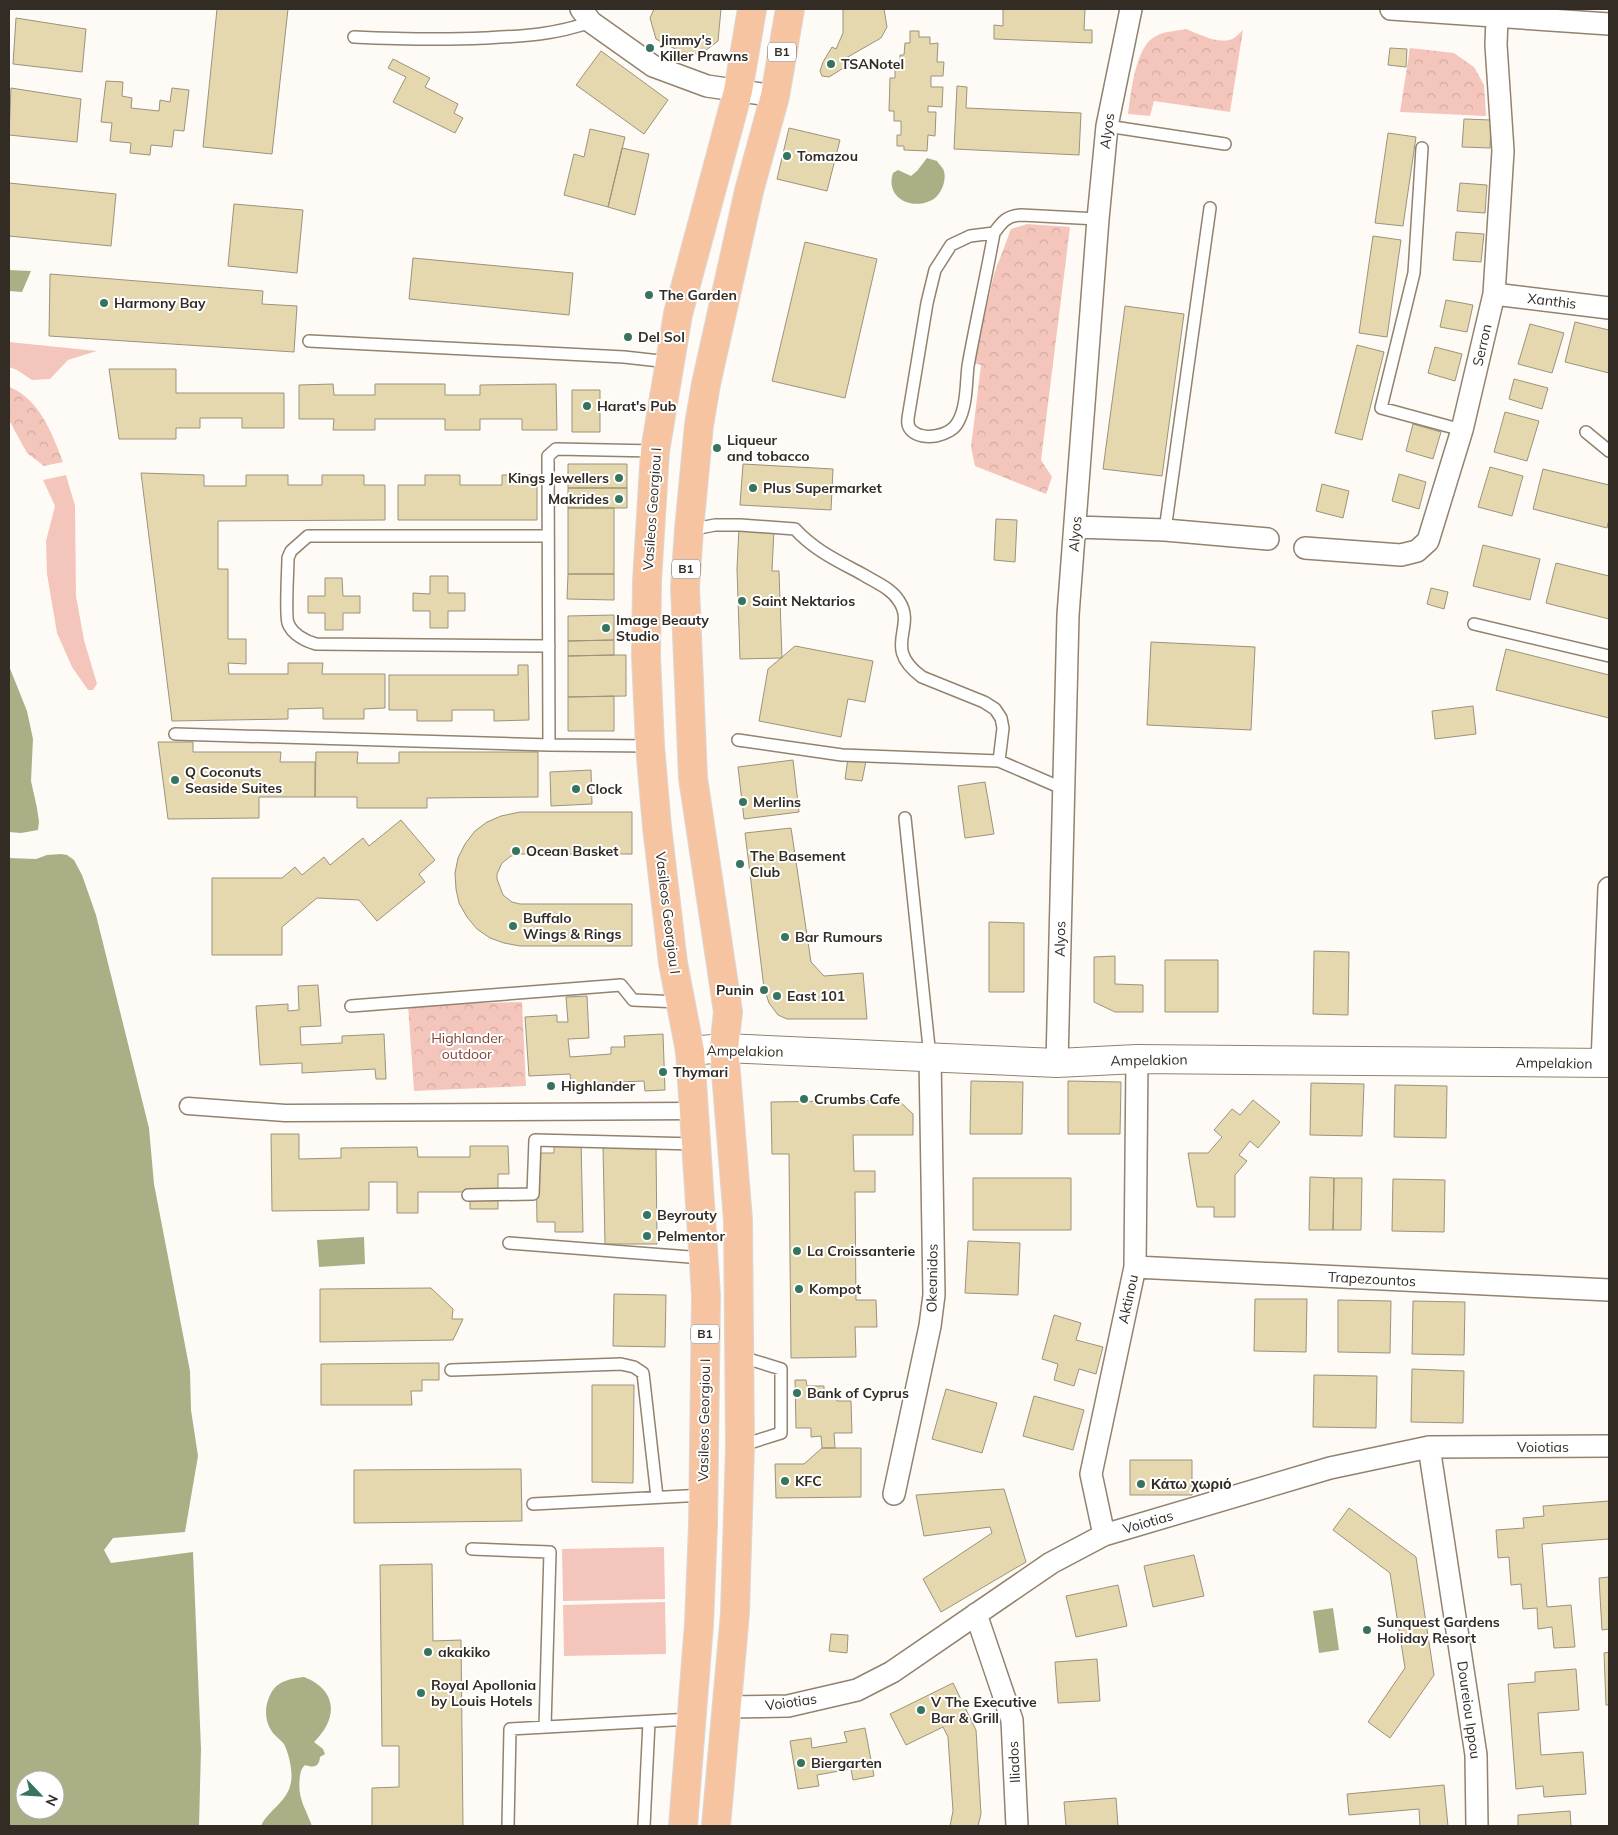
<svg xmlns="http://www.w3.org/2000/svg" width="1618" height="1835" viewBox="0 0 1618 1835" font-family="Mulish,sans-serif">
	<style>
		.grass { fill: #f4c6bb }
		.forest { fill: url(#forest-crowns) }
		.water { fill: #abaf86; fill-rule: evenodd }
		.building { fill: #e5d8af; stroke: #9b937b }
		.lines { fill: none; stroke-linecap: round; stroke-linejoin: round }
		.service-casing { stroke: #92826e; stroke-width: 14 }
		.pedestrian-casing { stroke: #92826e; stroke-width: 19 }
		.minor-casing { stroke: #92826e; stroke-width: 24 }
		.tertiary-casing { stroke: #92826e; stroke-width: 30 }
		.primary-casing { stroke: #dad9d8; stroke-width: 30 }
		.service { stroke: #fff; stroke-width: 11 }
		.pedestrian { stroke: #fff; stroke-width: 16 }
		.minor { stroke: #fff; stroke-width: 21 }
		.tertiary { stroke: #fff; stroke-width: 28 }
		.primary { stroke: #f7c4a2; stroke-width: 28 }
		.poi-dot { fill: #377460; stroke: #fff; stroke-width: 2 }
		.labels { text-anchor: middle; stroke-width: 4; stroke-linejoin: round; paint-order: stroke }
		.shield { fill: #fff; stroke: #706b66; stroke-width: 1 }
		.shield-label { font-size: 12px; font-weight: bold; fill: #332c24 }
		.poi-label { font-size: 14px; font-weight: bold; fill: #332c24; stroke: #fff; text-anchor: start }
		.street-label { font-size: 14px; fill: #332c24; stroke: #fff }
		.park-label { font-size: 14px; fill: #804335; stroke: #fff }
	</style>
	<defs>
		<pattern id="forest-crowns" width="20" height="18" patternUnits="userSpaceOnUse" patternTransform="scale(1.25)"><rect width="20" height="18" fill="#f4c6bb"/><path d="M2 6a3 3 0 1 1 6 0M12 15a3 3 0 1 1 6 0" fill="none" stroke="#d2aaa1"/></pattern>
	</defs>
	<rect width="100%" height="100%" fill="#fefbf6"/>
	<path class="grass" d="M9,342l88,9 -29,9 -18,19 -18,1 -15,-10 -8,-3z
		M66,475l9,31 1,90 8,44 13,44 -4,6h-5l-16,-23 -15,-34 -10,-59 -1,-33 9,-35 -12,-26z
		M664,1547l1,52 -102,2 -1,-52z
		M665,1602l1,52 -102,2 -1,-51z"/>
	<path class="forest" d="M1186,29c13,5 35,17 48,9 3,-2 7,-6 9,-8l-13,82 -76,-11 -4,15 -22,-2c3,-21 7,-68 28,-78 9,-5 21,-5 30,-7z
		M1410,48l44,5 20,14 10,18 2,31 -86,-4z
		M1027,224l43,3 -29,233 11,17 -6,17 -71,-28 -4,-19 10,-82 -7,-2 20,-89 17,-45z
		M9,387c30,11 44,48 54,75l-19,4 -17,-13 -18,-33z
		M522,1002l4,84 -112,5 -6,-86z"/>
	<path class="water" d="M927,158l10,3c2,3 6,7 7,10 3,11 -4,26 -14,30 -20,9 -45,-4 -37,-28l5,-3 13,6 6,-5z
		M9,270l22,1 -9,21 -13,-1z
		M9,666l18,45 6,28 -2,42 6,27 2,14 -1,8 -17,3 -12,-1z
		M61,854l6,1 7,5 8,15 14,40 53,213 5,56 36,187 1,39 7,46 -13,76 -72,6 -9,12 7,13 82,-11 8,197 -2,77h-190v-968l27,1 11,-4zM25,1780h30v30h-30z
		M364,1237l1,27 -46,3 -2,-27z
		M1333,1608l6,42 -20,3 -6,-42z
		M304,1677c34,13 34,42 10,65l9,7 2,5 -5,3c-1,10 -6,11 -15,8 -4,4 -4,6 -5,11 -3,22 5,31 12,50h-51c7,-16 27,-24 30,-44 2,-11 -2,-28 -7,-38 -3,-4 -8,-7 -11,-11 -9,-12 -9,-27 -2,-40 8,-13 19,-14 33,-16z"/>
	<path class="building" d="M217,9h71l-16,145 -69,-7z
		M654,9h67l-3,32 -17,13 -20,-2 -25,-13 -6,-21z
		M843,9h41l3,18 -6,11 -35,20 4,6 -21,13 -7,-1 -2,-5 3,-9 9,-15 4,2 7,-16z
		M1003,9h82l-1,21h8v13l-98,-4v-14l9,1z
		M16,18l70,11 -4,43 -69,-8z
		M910,31h9v6h11v7l8,-1 -1,19h7l-1,14h-12v11h12l-1,20 -14,-1v6h8l-1,24 -7,-1 -1,16 -23,-1v-4h-7v-11h4v-14h-7v-10h-5l1,-33h5v-10h5v-13h4l1,-12h5z
		M1390,48l17,1 -1,18 -18,-2z
		M601,51l67,49 -24,34 -68,-49z
		M393,59l37,19 -5,9 33,17 -4,9 9,5 -8,15 -62,-31 13,-25 -18,-9z
		M106,81l17,1 -1,14 10,2 -1,10 28,3 1,-11 10,2 2,-14 17,2 -5,41 -10,-1 -2,17 -21,-2 -1,10 -20,-2 1,-10 -21,-2 2,-18 -11,-1z
		M957,86l10,1 -1,21 115,5 -2,42 -125,-6z
		M11,88l70,11 -4,43 -68,-7z
		M1464,119l27,1 -1,28 -28,-1z
		M789,128l51,12 -13,51 -50,-12z
		M590,129l35,8 -17,70 -44,-12 10,-41 10,3z
		M1388,133l28,4 -13,89 -28,-3z
		M622,148l27,6 -14,61 -27,-8z
		M9,183l107,11 -5,52 -102,-10z
		M1460,183l27,2 -2,28 -28,-2z
		M234,204l69,6 -6,63 -69,-7z
		M1456,232l28,2 -3,28 -28,-2z
		M1373,236l28,4 -14,97 -28,-4z
		M805,242l72,17 -32,139 -73,-17z
		M413,258l160,15 -4,42 -160,-16z
		M50,274l213,17 -1,13 35,2 -3,46 -245,-16z
		M1446,300l27,5 -6,27 -27,-5z
		M1125,306l59,8 -22,162 -59,-7z
		M1575,322l34,8v43l-44,-11z
		M1530,324l34,9 -12,40 -34,-9z
		M1357,345l27,7 -22,88 -27,-7z
		M1435,347l27,7 -7,27 -27,-8z
		M109,369h67v24h108v35h-42v-10h-42v10h-24v11h-57z
		M1514,379l34,9 -6,21 -33,-10z
		M333,384l1,11h41v-11h70v11h35v-10l76,-1 1,46h-35v-11h-42v11h-35v-11h-70v11h-42l1,-11h-35v-34z
		M572,390h28v42h-28z
		M1505,412l34,9 -12,40 -33,-9z
		M1413,424l28,8 -8,27 -27,-8z
		M568,464h59v24h-59z
		M743,464l90,5 -2,41 -91,-5z
		M1490,467l33,9 -11,40 -34,-9z
		M1543,469l66,16v34l-2,9 -74,-19z
		M141,473l63,2v11h42v-11h42v10h34v-10h42v10h21v35l-167,1v48h10v70h18v25l-18,-1 1,11h59v-11h35l-1,11h63v34l-21,1v10h-41v-11l-35,1v10l-116,2z
		M1399,474l27,8 -7,27 -27,-8z
		M425,475h35v10h42v-10h35v45h-139v-35h27z
		M1322,484l27,7 -6,27 -27,-7z
		M568,488h59v20h-59z
		M568,508h46v66h-46z
		M996,519l21,1 -2,42 -21,-2z
		M739,527l35,2 -2,42h7l3,87 -42,1 -3,-90z
		M1483,545l57,14 -10,41 -57,-14z
		M1556,563l53,13v43l-63,-16z
		M568,574h46v26l-47,-1z
		M430,576h18v17h17v18h-17v17h-18v-17h-17v-18l17,1z
		M325,578h17l1,18h17v17h-17v17h-18v-17h-17v-17h17z
		M1431,588l17,4 -4,17 -17,-5z
		M614,615v25l-46,1v-25z
		M614,640v15l-46,1v-15z
		M1151,642l104,5 -4,83 -104,-5z
		M795,646l78,15 -8,41 -17,-3 -7,38 -82,-16 9,-52z
		M1506,649l103,26v43l-113,-28z
		M614,655h12v41l-58,1v-41z
		M518,665h10l1,55 -35,1v-11h-42v11h-35v-11h-28v-35h129z
		M614,696v35h-46v-34z
		M1473,706l3,28 -41,5 -3,-28z
		M158,742h35v10h88l-1,10h35v35h-56v21l-91,1z
		M316,752h42l-1,11h42v-11h139v45l-111,1v10h-70v-11h-42z
		M848,758l18,3 -4,20 -17,-2z
		M793,760l6,52 -55,7 -6,-52z
		M591,770l1,34 -41,2 -1,-34z
		M985,782l9,52 -29,4 -7,-52z
		M520,812h112v42h-112l-9,2 -9,7 -5,11v5l6,16 9,7 8,2h112v42h-112l-16,-3 -14,-5 -13,-9 -10,-12 -8,-14 -3,-14 -1,-16 3,-15 7,-14 10,-13 12,-9 14,-6z
		M401,820l34,40 -16,14 6,8 -48,39 -18,-21 -42,-2 -35,29v28h-70v-77h70l13,-11 7,8 22,-18 6,8 33,-27 6,8z
		M791,828l20,134 13,14 39,-3 4,46h-80l-9,-4 -9,-12 -5,-15 -19,-155z
		M989,922l35,1v69h-35z
		M1314,951l35,1 -1,63 -35,-1z
		M1115,956v28l28,1v27h-28l-21,-10v-45z
		M1165,960h53v52h-53z
		M318,985l3,41 -21,1 1,18 41,-2v-7l42,-2 2,45h-10l-1,-10 -73,4v-10l-42,2 -4,-59 32,-2v7l11,-1 -1,-24z
		M587,996l2,42 -21,1 2,18 41,-3v-7h14l-1,-11 39,-2 2,56 -20,1 -1,-10 -73,3 -1,-10 -41,2 -4,-59 32,-2v7h11l-2,-25z
		M971,1081l52,1 -1,52h-52z
		M1068,1081l53,1 -1,52h-52z
		M1311,1083l53,1 -2,52 -52,-1z
		M1395,1085l52,1 -1,52 -52,-1z
		M898,1100l15,14v21h-60l1,36h21v21h-20l1,108h20l1,27h-22l1,30 -65,1 -2,-204h-17l-1,-52z
		M1253,1100l27,22 -22,26 -8,-7 -11,14 8,6 -12,14v42h-21v-10h-17l-9,-54h20l14,-16 -8,-7 18,-21 8,6z
		M271,1134h28v25l42,-1v-10l76,-1 1,10h52v-11h38l1,28h-11v35h-28v-17h-52v21h-21v-31h-28v28l-97,1z
		M554,1141h27l2,91h-28v-10h-18l-1,-69h18z
		M603,1147h53l1,97h-52z
		M1310,1177l24,1 -1,52h-24z
		M973,1178h98v52h-98z
		M1334,1178h28l-1,52h-28z
		M1393,1179l52,1 -1,52 -52,-1z
		M968,1241l52,2 -2,52 -53,-2z
		M431,1288l22,21 -1,10h11l-10,21 -133,2v-53z
		M614,1294l52,1 -1,52 -52,-1z
		M1255,1299h52l-1,53 -52,-1z
		M1338,1300l53,1 -1,52 -52,-1z
		M1413,1301l52,1 -1,53 -52,-1z
		M1054,1315l27,8 -5,17 27,7 -7,27 -17,-5 -5,17 -20,-6 4,-16 -16,-5z
		M439,1363v17h-17v11h-11l1,14h-91v-41z
		M1412,1369l52,2 -1,52 -52,-1z
		M1314,1375l63,1 -1,52 -63,-1z
		M795,1380h11l1,6h17v7l13,-1v9h14l1,32h-18l1,15h-13l-1,-12 -10,1v-9h-15z
		M592,1385h42l-1,98 -41,-1z
		M946,1389l51,14 -15,50 -50,-14z
		M1034,1396l50,14 -11,40 -50,-14z
		M822,1448h39v49l-85,1 -1,-34h29z
		M1130,1460h62v35h-62z
		M521,1469l1,52 -168,2v-53z
		M1004,1489l22,73 -85,50 -18,-33 69,-46 -2,-6 -66,9 -8,-41z
		M1609,1501v38l-67,5 5,63 24,-2 4,42 -21,1 -2,-21 -14,2 -1,-21 -14,1 -2,-25 -10,1 -2,-28 -11,1 -2,-28 28,-2 -1,-10 21,-2 -1,-10z
		M1349,1508l67,49 18,118 -44,63 -22,-16 37,-54 -15,-95 -57,-43z
		M1194,1555l10,41 -51,11 -9,-41z
		M432,1564l1,77 28,-1 2,186h-91v-38l27,-1v-41h-17l-2,-181z
		M1609,1577v52l-7,1 -3,-52z
		M1118,1585l9,41 -51,11 -10,-41z
		M831,1634l17,1 -1,18 -18,-2z
		M1609,1652v53h-3l-2,-52z
		M1097,1659l3,42 -42,2 -3,-41z
		M1576,1669l3,41 -41,3 3,42 42,-3 3,42 -42,3 -1,-11 -27,3 -8,-105 27,-2v-10z
		M953,1683l23,47 5,84 -3,12h-28l3,-15 -5,-74 -5,-10 -37,18 -16,-31z
		M865,1728l9,48 -21,4 -2,-11 -34,6 2,11 -21,3 -8,-48 21,-3 1,10 35,-6 -3,-10z
		M1444,1785l4,41h-28l-1,-17 -70,6 -2,-21z
		M1116,1798l2,28h-52l-2,-24z
		M1570,1811l1,15h-53v-11z"/>
	<g class="lines">
		<g class="service-casing">
			<path id="service" d="M354,37c43,2 87,3 131,1 39,-2 68,-3 106,-16
				M1107,126l118,18
				M1422,148l-8,125 -33,135 81,22
				M994,233l-24,3 -19,9 -16,25 -8,33 -18,109c-1,6 -3,13 2,18 12,12 40,6 47,-8 9,-16 8,-39 10,-56 8,-45 18,-88 26,-133 8,-11 12,-17 27,-18l77,4
				M309,341l315,16 45,5
				M1586,432l23,19
				M689,530l26,-5h25l55,4c19,21 43,32 67,45 13,8 29,14 37,27 18,27 -18,46 23,76l62,25 11,7 6,9 2,10 -4,33
				M1165,530l45,-322
				M548,536h-240l-17,15 -3,7c0,12 -3,57 0,65 4,11 17,18 28,21l233,2
				M1474,624l135,32
				M175,734l374,11 101,1
				M738,740l104,15 157,6 65,28
				M549,745l-1,-289 8,-7 99,2
				M905,818l25,239
				M351,1006l270,-21 12,15 47,2
				M468,1195l65,-1 2,-54 161,4
				M509,1243l194,15
				M739,1356l42,13v64l-41,13
				M451,1370l170,-6 13,3 9,6 14,124
				M533,1504l171,-9
				M472,1549l78,3 -5,175
				M508,1826l2,-97 181,-10
				M644,1826l5,-104"/>
		</g>
		<g class="pedestrian-casing">
			<path id="pedestrian" d="M188,1106l97,7 409,-2"/>
		</g>
		<g class="minor-casing">
			<path id="minor" d="M581,9l10,13 62,44 54,20 68,10
				M1391,9l218,15
				M1494,294l115,14
				M1076,527l89,3 103,9
				M1305,548l96,7 16,-4 11,-10 34,-111 32,-136 9,-143 -7,-106 1,-29
				M1057,1063l11,-448 30,-396 9,-93 24,-117
				M1602,1063l7,-175
				M1135,1267l474,23
				M1429,1447l47,308 1,71
				M894,1494l36,-168 4,-31 -4,-238
				M1104,1535l-13,-61 44,-207 2,-208
				M976,1614l36,106 5,106
				M726,1707l62,-1 69,-16 35,-18 159,-109 53,-28 226,-67 99,-21 180,-1"/>
		</g>
		<g class="tertiary-casing">
			<path id="tertiary" d="M690,1051l34,-3 333,15 80,-4 472,4"/>
		</g>
		<g class="primary-casing">
			<path id="primary" d="M683,1826l16,-202 4,-99 3,-230 -16,-244 -17,-88 -16,-136 -7,-81 -4,-90 1,-75 8,-130 23,-137 60,-223 14,-82
				M716,1826l19,-213 5,-167 -2,-226 -14,-172 4,-36 -35,-234 -8,-191 4,-57 10,-105 7,-41 43,-193 26,-95 15,-87"/>
		</g>
		<use href="#service" class="service"/>
		<use href="#pedestrian" class="pedestrian"/>
		<use href="#minor" class="minor"/>
		<use href="#tertiary" class="tertiary"/>
		<use href="#primary" class="primary"/>
	</g>
	<g class="poi-dot">
		<circle cx="650" cy="48" r="5"/>
		<circle cx="831" cy="64" r="5"/>
		<circle cx="787" cy="156" r="5"/>
		<circle cx="649" cy="295" r="5"/>
		<circle cx="104" cy="303" r="5"/>
		<circle cx="628" cy="337" r="5"/>
		<circle cx="587" cy="406" r="5"/>
		<circle cx="717" cy="448" r="5"/>
		<circle cx="619" cy="478" r="5"/>
		<circle cx="753" cy="488" r="5"/>
		<circle cx="619" cy="499" r="5"/>
		<circle cx="742" cy="601" r="5"/>
		<circle cx="606" cy="628" r="5"/>
		<circle cx="175" cy="780" r="5"/>
		<circle cx="576" cy="789" r="5"/>
		<circle cx="743" cy="802" r="5"/>
		<circle cx="516" cy="851" r="5"/>
		<circle cx="740" cy="864" r="5"/>
		<circle cx="513" cy="926" r="5"/>
		<circle cx="785" cy="937" r="5"/>
		<circle cx="764" cy="990" r="5"/>
		<circle cx="777" cy="996" r="5"/>
		<circle cx="663" cy="1072" r="5"/>
		<circle cx="551" cy="1086" r="5"/>
		<circle cx="804" cy="1099" r="5"/>
		<circle cx="647" cy="1215" r="5"/>
		<circle cx="647" cy="1236" r="5"/>
		<circle cx="797" cy="1251" r="5"/>
		<circle cx="799" cy="1289" r="5"/>
		<circle cx="797" cy="1393" r="5"/>
		<circle cx="785" cy="1481" r="5"/>
		<circle cx="1141" cy="1484" r="5"/>
		<circle cx="1367" cy="1630" r="5"/>
		<circle cx="428" cy="1652" r="5"/>
		<circle cx="421" cy="1693" r="5"/>
		<circle cx="921" cy="1710" r="5"/>
		<circle cx="801" cy="1763" r="5"/>
	</g>
	<g class="labels">
		<g class="shield">
			<rect x="768" y="42.5" width="28" height="19" rx="4"/>
			<rect x="672" y="559.5" width="28" height="19" rx="4"/>
			<rect x="691" y="1324.5" width="28" height="19" rx="4"/>
		</g>
		<g class="shield-label">
			<text x="782" y="56">B1</text>
			<text x="686" y="573">B1</text>
			<text x="705" y="1338">B1</text>
		</g>
		<g class="poi-label">
			<text x="660" y="45">Jimmy's<tspan x="660" dy="16">Killer Prawns</tspan></text>
			<text x="841" y="69">TSANotel</text>
			<text x="797" y="161">Tomazou</text>
			<text x="659" y="300">The Garden</text>
			<text x="114" y="308">Harmony Bay</text>
			<text x="638" y="342">Del Sol</text>
			<text x="597" y="411">Harat's Pub</text>
			<text x="727" y="445">Liqueur<tspan x="727" dy="16">and tobacco</tspan></text>
			<text x="609" y="483" text-anchor="end">Kings Jewellers</text>
			<text x="763" y="493">Plus Supermarket</text>
			<text x="609" y="504" text-anchor="end">Makrides</text>
			<text x="752" y="606">Saint Nektarios</text>
			<text x="616" y="625">Image Beauty<tspan x="616" dy="16">Studio</tspan></text>
			<text x="185" y="777">Q Coconuts<tspan x="185" dy="16">Seaside Suites</tspan></text>
			<text x="586" y="794">Clock</text>
			<text x="753" y="807">Merlins</text>
			<text x="526" y="856">Ocean Basket</text>
			<text x="750" y="861">The Basement<tspan x="750" dy="16">Club</tspan></text>
			<text x="523" y="923">Buffalo<tspan x="523" dy="16">Wings &amp; Rings</tspan></text>
			<text x="795" y="942">Bar Rumours</text>
			<text x="754" y="995" text-anchor="end">Punin</text>
			<text x="787" y="1001">East 101</text>
			<text x="673" y="1077">Thymari</text>
			<text x="561" y="1091">Highlander</text>
			<text x="814" y="1104">Crumbs Cafe</text>
			<text x="657" y="1220">Beyrouty</text>
			<text x="657" y="1241">Pelmentor</text>
			<text x="807" y="1256">La Croissanterie</text>
			<text x="809" y="1294">Kompot</text>
			<text x="807" y="1398">Bank of Cyprus</text>
			<text x="795" y="1486">KFC</text>
			<text x="1151" y="1489">Κάτω χωριό</text>
			<text x="1377" y="1627">Sunquest Gardens<tspan x="1377" dy="16">Holiday Resort</tspan></text>
			<text x="438" y="1657">akakiko</text>
			<text x="431" y="1690">Royal Apollonia<tspan x="431" dy="16">by Louis Hotels</tspan></text>
			<text x="931" y="1707">V The Executive<tspan x="931" dy="16">Bar &amp; Grill</tspan></text>
			<text x="811" y="1768">Biergarten</text>
		</g>
		<g class="street-label">
			<text transform="translate(1107 131) rotate(-82)" y="5">Alyos</text>
			<text transform="translate(1552 301) rotate(7)" y="5">Xanthis</text>
			<text transform="translate(1482 345) rotate(-77)" y="5">Serron</text>
			<text transform="translate(652 509) rotate(-86)" y="5">Vasileos Georgiou I</text>
			<text transform="translate(1075 534) rotate(-85)" y="5">Alyos</text>
			<text transform="translate(668 913) rotate(83)" y="5">Vasileos Georgiou I</text>
			<text transform="translate(1060 939) rotate(-89)" y="5">Alyos</text>
			<text transform="translate(745 1051) rotate(1)" y="5">Ampelakion</text>
			<text transform="translate(1149 1060) rotate(-1)" y="5">Ampelakion</text>
			<text transform="translate(1554 1063) rotate(1)" y="5">Ampelakion</text>
			<text transform="translate(932 1278) rotate(-89)" y="5">Okeanidos</text>
			<text transform="translate(1372 1279) rotate(3)" y="5">Trapezountos</text>
			<text transform="translate(1128 1299) rotate(-78)" y="5">Aktinou</text>
			<text transform="translate(704 1420) rotate(-89)" y="5">Vasileos Georgiou I</text>
			<text x="1543" y="1452">Voiotias</text>
			<text transform="translate(1148 1522) rotate(-16)" y="5">Voiotias</text>
			<text transform="translate(791 1702) rotate(-8)" y="5">Voiotias</text>
			<text transform="translate(1469 1710) rotate(82)" y="5">Doureiou Ippou</text>
			<text transform="translate(1014 1762) rotate(-93)" y="5">Iliados</text>
		</g>
		<g class="park-label">
			<text x="467" y="1043">Highlander<tspan x="467" dy="16">outdoor</tspan></text>
		</g>
	</g>
	<rect width="1618" height="1835" fill="none" stroke="#332c24" stroke-width="20"/>
	<g transform="translate(40 1795) rotate(115)"><circle r="24" fill="#ffffff" stroke="#adaba7"/>
	<path d="M0-4L9 19L0 12L-9 19Z" fill="#377460"/>
	<text y="-8" font-size="14" font-weight="bold" text-anchor="middle" fill="#332c24">N</text>
	</g>
</svg>
